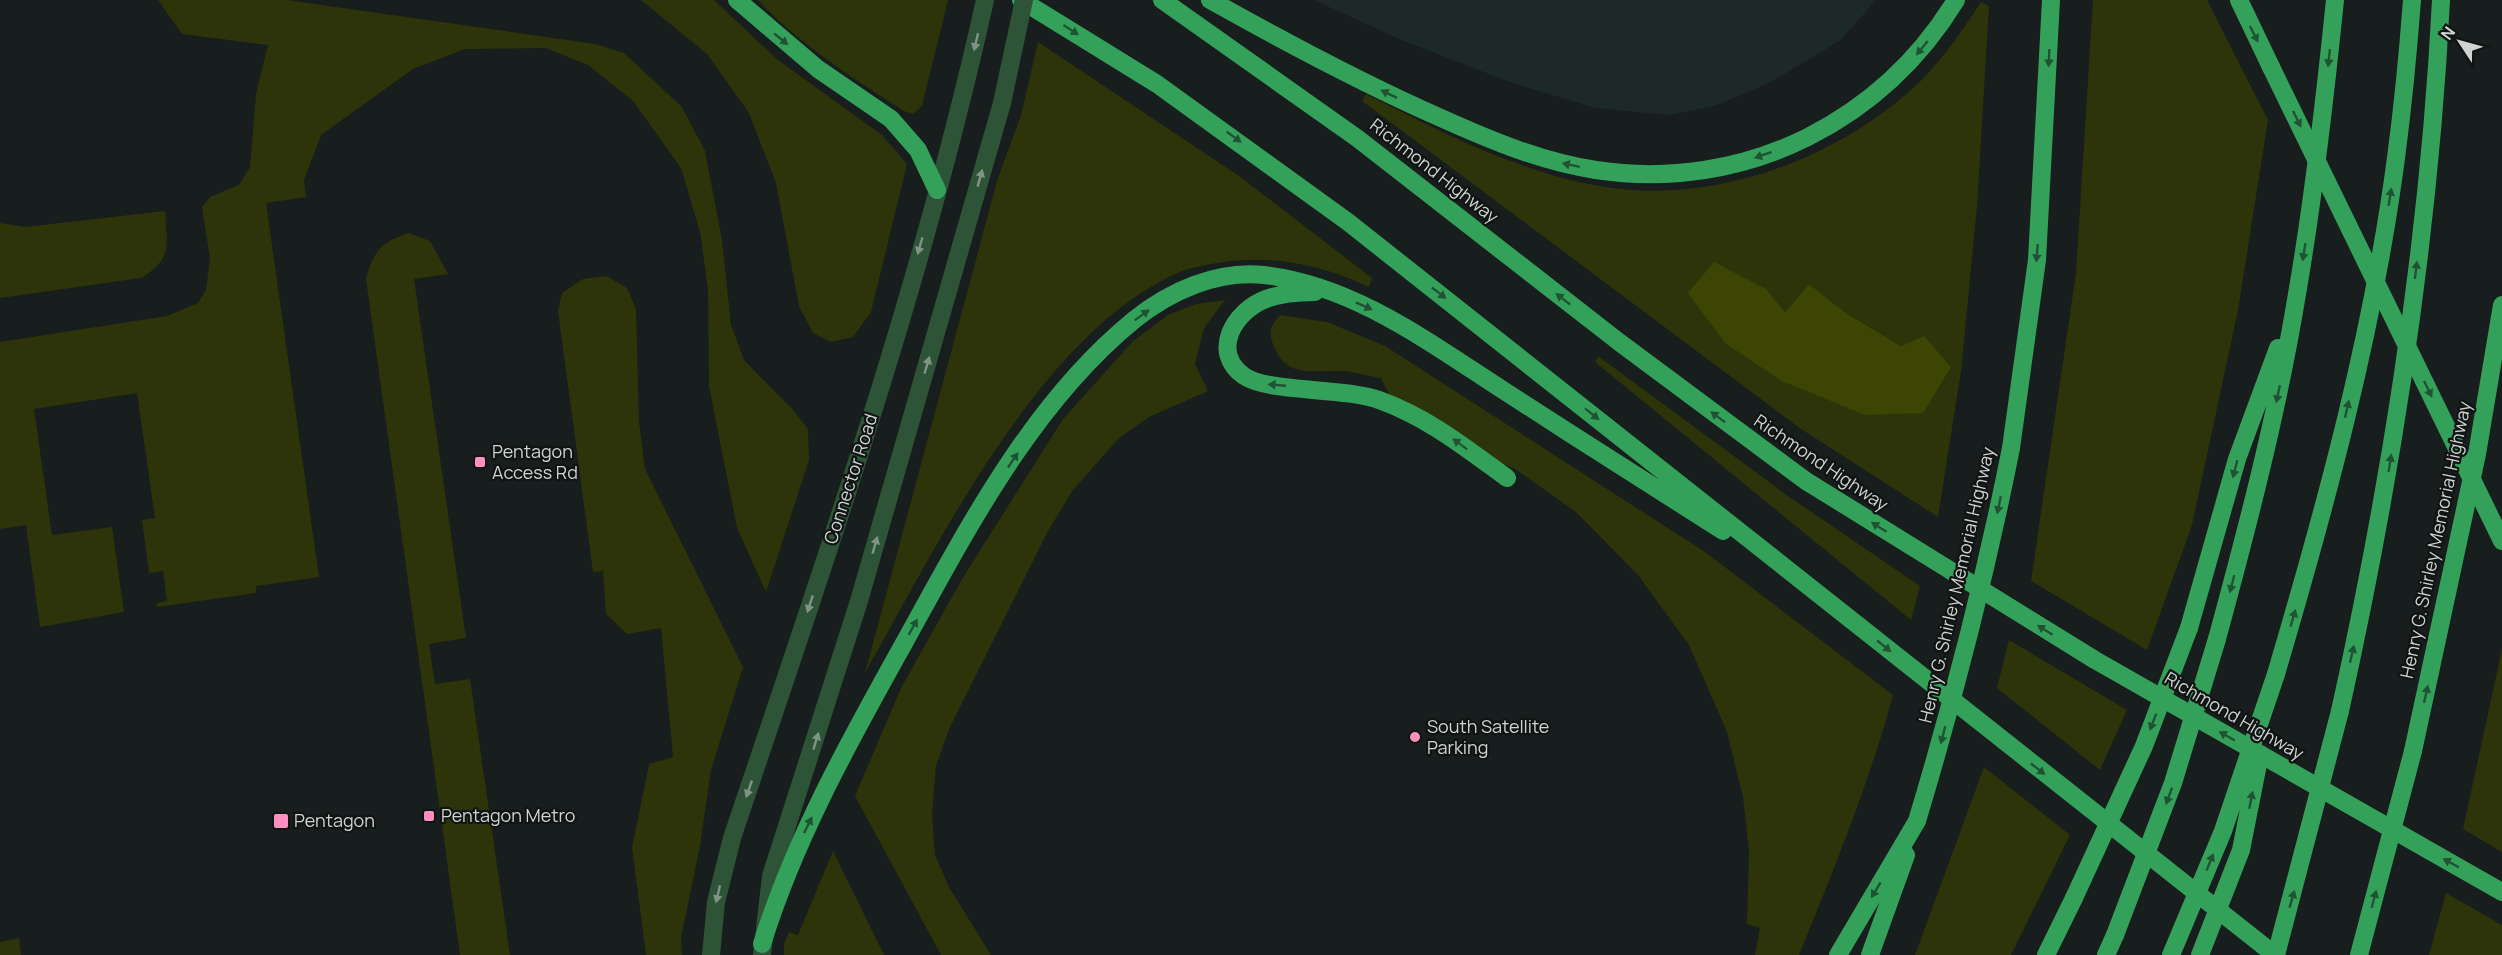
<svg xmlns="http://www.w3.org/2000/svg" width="2502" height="955" viewBox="0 0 2502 955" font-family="Manrope,sans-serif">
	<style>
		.built { fill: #1d2828 }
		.green { fill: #2d3409; fill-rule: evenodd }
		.forest { fill: #3c4504 }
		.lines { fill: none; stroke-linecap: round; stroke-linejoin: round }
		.minor { stroke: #2e5438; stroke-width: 18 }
		.highway { stroke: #34a15b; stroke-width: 18 }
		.minor-bridge { stroke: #2e5438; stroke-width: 18 }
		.highway-bridge { stroke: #34a15b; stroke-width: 18 }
		.oneway { fill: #205333 }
		.oneway2 { fill: #7f9486 }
		.poi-dot { fill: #fe8ebe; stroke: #101413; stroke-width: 2 }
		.labels { text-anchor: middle; stroke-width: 4.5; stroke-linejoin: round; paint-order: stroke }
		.street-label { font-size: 18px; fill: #d0d3d3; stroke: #101413 }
		.poi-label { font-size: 18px; fill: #d0d3d3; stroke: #101413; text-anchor: start }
	</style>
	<rect width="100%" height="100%" fill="#181d1d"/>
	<path class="built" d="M1314,0h562l-35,40 -68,41 -58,25 -47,9 -73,-7 -83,-25 -113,-44z"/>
	<path class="green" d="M158,0h129l308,44 29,9 58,54 23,44 17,89 9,85 13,35 49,50 15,19 1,31 -43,132 -29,-64 -28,-142 -1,-97 -8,-57 -19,-64 -48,-67 -45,-36 -42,-17 -81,1 -52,20 -92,66 -17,45 2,17 -40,6 53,374 -63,9v7l-99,14v-4l10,-2 -4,-30 -14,2 -7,-53 13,-2 -18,-125 -103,16 18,126 60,-8 12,85 -84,15 -14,-102 -26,4v-187l167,-26 31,-13 8,-13 4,-31 -8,-52 8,-10 29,-12 11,-18 6,-73 12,-49 -86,-11z
		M641,0h73l64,60 104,75 25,29 -36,148 -18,25 -22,5 -18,-9 -14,-27 -23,-123 -27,-70 -42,-59z
		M758,0h190l-26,106 -9,8 -9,-3c-51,-33 -104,-66 -146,-111z
		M2093,0h114l61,120 -30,190 -46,215 -45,125 -116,-69 45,-308z
		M1981,2l8,4 -12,201 -16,164 -23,146 -137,-88 -439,-328 4,-7c71,36 144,74 223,90 113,24 236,-19 321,-93 29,-26 50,-57 71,-89zM1809,284l37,29 55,33 -36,69 -99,-126 19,23z
		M1038,42l201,134 133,102 -3,9c-53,-25 -106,-34 -163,-22 -8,2 -18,3 -26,7 -139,59 -243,274 -315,401l132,-492 24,-66z
		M165,211c2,34 8,48 -24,67l-141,20v-75l25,4z
		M409,233l21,8 18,33 -34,5 52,359 -37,6 6,40 35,-5 40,276h-50l-94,-676c8,-29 15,-37 43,-46z
		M606,276l21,12 9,21 3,113 6,47 98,198 -32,103 -11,76 -19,92 1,17h-36l-14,-107 17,-84 24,-7 -12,-129 -34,6 -21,-20 -3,-43 -10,1 -35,-261 4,-18 21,-14z
		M1225,300l-21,28 -9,36 13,27 -59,26 -30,21 -46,52 -25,41 -99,198 -13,37 -4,49 3,40 14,32 42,68h-50l-86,-159 46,-108 61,-109 101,-160 70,-78 35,-26 28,-11z
		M1280,315l47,7 58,24 320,206 188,143c-24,89 -59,174 -94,260h-44l5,-27 -13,-4 2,-72 -6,-55 -16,-65 -38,-87 -51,-70 -62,-63 -61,-43 -113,-49 -21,-42c-14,-2 -28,-7 -42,-7 -26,-1 -54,8 -66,-27 -5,-13 -2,-19 7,-29z
		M1598,356l190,140 132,90 -9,34 -316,-258z
		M2009,640l118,70 -27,60 -103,-82z
		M2502,649v203l-39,-23z
		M1984,767l86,68 -59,120h-96z
		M833,851l51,104h-100v-11l5,-12 9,3z
		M2446,893l56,32v30h-73z
		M19,938l2,17h-21v-13z"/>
	<path class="forest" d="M1714,262l52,27 19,23 24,-28 37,29 55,33 23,-10 27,31 -28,46 -58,2 -83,-34 -57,-38 -37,-50z"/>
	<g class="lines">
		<path class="minor" d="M711,955l5,-53 16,-64c93,-277 190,-553 253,-838
			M762,955l9,-79 88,-275 143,-498"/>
		<path class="highway" d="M737,0l81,69 73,50 27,31 19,40
			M1021,0l136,84 191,138 927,733
			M1162,0l195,138 262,204 187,139 289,179 407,232
			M1210,0c75,42 151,83 231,118 49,22 101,44 155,52 72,11 146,0 212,-33 61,-31 112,-78 148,-137
			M2239,0l32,67
			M1315,292c-17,0 -33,1 -49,7 -32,12 -56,53 -22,77 25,17 99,11 135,24 48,17 87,48 128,78
			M2011,448l26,-188 14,-260
			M2189,628l48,-169 41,-111
			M2217,639c31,-114 61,-229 80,-345 17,-98 28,-196 38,-294
			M2276,674c50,-169 97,-341 120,-516 7,-53 12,-105 16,-158
			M2340,711c52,-234 89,-471 101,-711
			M2413,751l64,-297 25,-149
			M762,944c33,-106 87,-202 141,-299 63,-114 128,-241 231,-325 36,-29 83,-50 130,-45 91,10 170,71 245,119 71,46 142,91 214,137
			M1838,955l79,-134
			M1870,955l36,-100
			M2046,955l28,-57
			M2106,955l9,-20"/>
		<path class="minor-bridge" d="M1002,103l22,-103"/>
		<path class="highway-bridge" d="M2271,67l231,474
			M1917,821c37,-123 69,-247 94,-373
			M2074,898l70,-152 45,-118
			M2115,935l58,-152 44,-144
			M2171,955l52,-124 53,-157
			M2200,955l41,-105 19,-96
			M2276,955l64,-244
			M2359,955l54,-204"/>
	</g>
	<defs><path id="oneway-solid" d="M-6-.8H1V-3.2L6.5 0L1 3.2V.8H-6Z" transform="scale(1.5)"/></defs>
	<g class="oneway">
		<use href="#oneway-solid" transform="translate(1071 30) rotate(33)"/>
		<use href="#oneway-solid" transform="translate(2254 34) rotate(63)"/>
		<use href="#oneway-solid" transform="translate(781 39) rotate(39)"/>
		<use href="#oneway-solid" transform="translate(1922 48) rotate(129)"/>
		<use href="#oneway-solid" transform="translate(2049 58) rotate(92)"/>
		<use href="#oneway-solid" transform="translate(2329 58) rotate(96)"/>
		<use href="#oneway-solid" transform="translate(1389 94) rotate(-154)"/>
		<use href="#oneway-solid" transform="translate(2297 119) rotate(64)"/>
		<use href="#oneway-solid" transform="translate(1234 137) rotate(36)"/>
		<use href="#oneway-solid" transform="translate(1763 155) rotate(161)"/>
		<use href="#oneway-solid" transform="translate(1571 165) rotate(-168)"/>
		<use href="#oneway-solid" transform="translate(2390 197) rotate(-81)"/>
		<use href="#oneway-solid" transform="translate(2304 252) rotate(99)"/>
		<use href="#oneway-solid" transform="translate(2037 253) rotate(95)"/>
		<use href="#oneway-solid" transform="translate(2416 270) rotate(-83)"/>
		<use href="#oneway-solid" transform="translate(1439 293) rotate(38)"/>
		<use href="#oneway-solid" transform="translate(1563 299) rotate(-142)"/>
		<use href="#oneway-solid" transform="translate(1364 306) rotate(24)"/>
		<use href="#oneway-solid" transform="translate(1142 315) rotate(-36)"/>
		<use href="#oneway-solid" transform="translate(1277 385) rotate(-175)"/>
		<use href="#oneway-solid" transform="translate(2428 389) rotate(64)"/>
		<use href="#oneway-solid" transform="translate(2278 394) rotate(102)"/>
		<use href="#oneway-solid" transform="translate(2347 409) rotate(-77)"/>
		<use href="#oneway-solid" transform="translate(1592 414) rotate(39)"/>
		<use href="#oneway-solid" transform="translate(1718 417) rotate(-143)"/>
		<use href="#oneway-solid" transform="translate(1460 444) rotate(-143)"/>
		<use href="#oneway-solid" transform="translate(1013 460) rotate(-56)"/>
		<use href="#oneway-solid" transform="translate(2390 463) rotate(-81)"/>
		<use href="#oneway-solid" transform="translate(2235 469) rotate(105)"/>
		<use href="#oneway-solid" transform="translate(1999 505) rotate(102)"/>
		<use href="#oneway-solid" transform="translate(1879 527) rotate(-148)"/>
		<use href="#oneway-solid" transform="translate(2232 584) rotate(105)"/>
		<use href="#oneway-solid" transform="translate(2293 618) rotate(-74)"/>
		<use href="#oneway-solid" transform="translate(913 627) rotate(-61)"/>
		<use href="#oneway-solid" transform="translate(2045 630) rotate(-148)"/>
		<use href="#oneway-solid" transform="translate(1884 646) rotate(39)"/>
		<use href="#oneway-solid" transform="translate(2352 654) rotate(-77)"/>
		<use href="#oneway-solid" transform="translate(2426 694) rotate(-77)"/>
		<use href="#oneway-solid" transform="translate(2153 722) rotate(111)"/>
		<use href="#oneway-solid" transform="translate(1943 735) rotate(105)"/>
		<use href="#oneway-solid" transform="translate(2227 736) rotate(-150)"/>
		<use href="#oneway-solid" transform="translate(2038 769) rotate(38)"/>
		<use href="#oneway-solid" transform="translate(2169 796) rotate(110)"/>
		<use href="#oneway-solid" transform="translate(2251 800) rotate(-79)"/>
		<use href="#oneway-solid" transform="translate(808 825) rotate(-64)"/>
		<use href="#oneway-solid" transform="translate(2210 862) rotate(-68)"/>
		<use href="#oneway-solid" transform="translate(2451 863) rotate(-151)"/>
		<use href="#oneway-solid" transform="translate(1876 890) rotate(121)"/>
		<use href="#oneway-solid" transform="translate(2292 899) rotate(-74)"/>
		<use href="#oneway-solid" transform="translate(2374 899) rotate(-75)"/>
	</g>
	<g class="oneway2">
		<use href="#oneway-solid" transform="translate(976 42) rotate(103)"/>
		<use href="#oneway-solid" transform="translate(980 178) rotate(-74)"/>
		<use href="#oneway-solid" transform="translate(920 246) rotate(106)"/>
		<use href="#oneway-solid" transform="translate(927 365) rotate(-74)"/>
		<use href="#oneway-solid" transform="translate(875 545) rotate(-74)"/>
		<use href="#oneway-solid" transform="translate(810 604) rotate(108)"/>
		<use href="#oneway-solid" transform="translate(816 741) rotate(-73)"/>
		<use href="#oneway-solid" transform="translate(749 789) rotate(109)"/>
		<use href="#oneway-solid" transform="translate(718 894) rotate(103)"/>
	</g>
	<g class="poi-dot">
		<rect x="474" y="456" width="12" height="12" rx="3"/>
		<circle cx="1415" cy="737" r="6"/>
		<rect x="423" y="810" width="12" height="12" rx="3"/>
		<rect x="273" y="813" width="16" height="16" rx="3"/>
	</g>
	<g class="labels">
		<g class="street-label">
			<text transform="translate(1434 171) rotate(38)" y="6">Richmond Highway</text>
			<text transform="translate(1821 463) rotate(34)" y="6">Richmond Highway</text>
			<text transform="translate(851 479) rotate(-72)" y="6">Connector Road</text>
			<text transform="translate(2436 540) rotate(-78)" y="6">Henry G. Shirley Memorial Highway</text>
			<text transform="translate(1957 585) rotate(-77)" y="6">Henry G. Shirley Memorial Highway</text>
			<text transform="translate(2234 716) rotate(30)" y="6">Richmond Highway</text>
		</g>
		<g class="poi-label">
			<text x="492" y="458">Pentagon<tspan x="492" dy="21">Access Rd</tspan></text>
			<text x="1427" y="733">South Satellite<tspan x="1427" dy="21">Parking</tspan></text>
			<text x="441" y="822">Pentagon Metro</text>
			<text x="294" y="827">Pentagon</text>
		</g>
	</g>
	<g transform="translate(2460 42) rotate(306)" stroke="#101413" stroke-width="4.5" paint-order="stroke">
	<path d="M0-4.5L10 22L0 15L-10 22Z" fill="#d0d3d3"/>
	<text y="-9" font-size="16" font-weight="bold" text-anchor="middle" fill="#d0d3d3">N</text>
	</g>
</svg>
